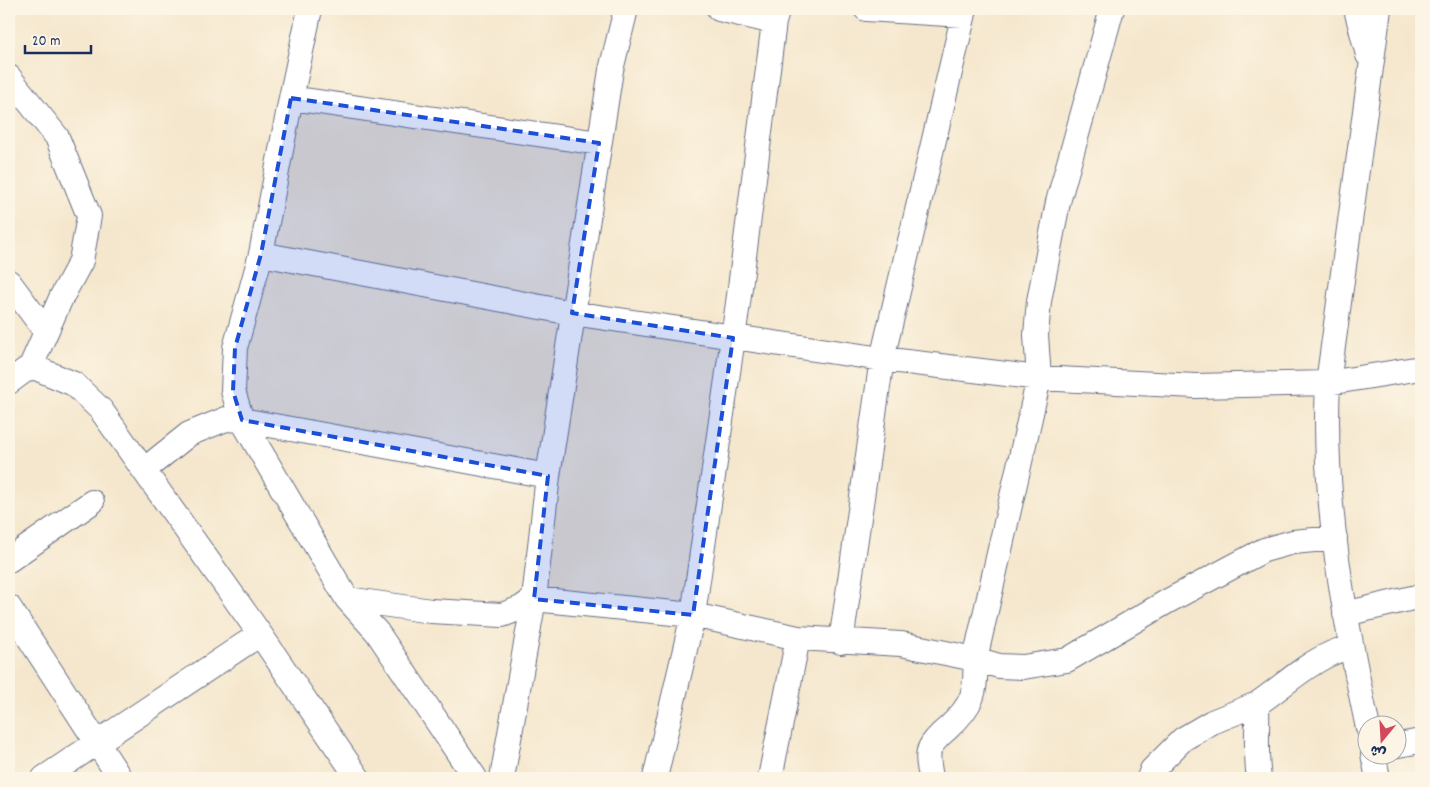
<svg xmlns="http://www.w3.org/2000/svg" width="1430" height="787" viewBox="0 0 1430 787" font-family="Dekko,'Playpen Sans Arabic',sans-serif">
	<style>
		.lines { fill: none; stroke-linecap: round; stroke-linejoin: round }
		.street-casing { stroke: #676f85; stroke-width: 26 }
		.street { stroke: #fff; stroke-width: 24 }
		.marked { fill: #1d4ed8; fill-opacity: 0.2; stroke: #1d4ed8; stroke-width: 4; stroke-dasharray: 10 6; stroke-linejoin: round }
	</style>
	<rect width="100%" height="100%" fill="#fcf5e5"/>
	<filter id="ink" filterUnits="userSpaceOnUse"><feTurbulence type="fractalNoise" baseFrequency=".02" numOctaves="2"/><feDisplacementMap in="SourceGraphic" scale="10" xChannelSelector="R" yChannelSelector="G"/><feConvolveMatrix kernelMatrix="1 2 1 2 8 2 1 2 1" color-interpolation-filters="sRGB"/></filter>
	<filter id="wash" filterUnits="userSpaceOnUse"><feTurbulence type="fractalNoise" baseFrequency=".0096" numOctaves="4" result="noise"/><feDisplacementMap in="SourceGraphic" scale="20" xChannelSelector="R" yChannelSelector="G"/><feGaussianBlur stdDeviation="1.12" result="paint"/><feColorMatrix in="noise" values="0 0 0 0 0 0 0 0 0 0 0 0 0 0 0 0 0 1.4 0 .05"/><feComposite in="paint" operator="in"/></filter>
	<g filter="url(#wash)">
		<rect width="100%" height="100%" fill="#f5e7cd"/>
	</g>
	<g filter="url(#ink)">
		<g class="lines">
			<g class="street-casing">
				<path id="street" d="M310,9l-19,89 -30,156 311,59 310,46 157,19 156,8 133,-3 93,-15
					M719,9l55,13
					M866,9l97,6
					M1356,9l12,46
					M9,77l48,60 32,79 -8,45 -20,37 -30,68
					M291,98l308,45
					M261,254l-26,94 -2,43 9,29 105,179
					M9,282l37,50
					M9,382l22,-16 43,18 27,26 159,224 98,144
					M144,470l45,-36 37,-15 16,1 306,56
					M9,560l83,-58
					M9,607l111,171
					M1345,614l76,-18
					M841,642l41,-283 83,-350
					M1368,728c-24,-112 -46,-230 -40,-345l51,-374
					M1398,745l23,-4
					M1373,754l5,24
					M44,778l216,-144
					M475,778l-98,-146 -30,-33 84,12 71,4 19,-7 13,-9 159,16 105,23 103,6 74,15 24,7 24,1 44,-7 101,-59 96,-51 29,-8 42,-4
					M502,778l32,-179 14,-123 63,-406 15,-61
					M655,778l38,-163 45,-312 36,-281 4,-13
					M770,778l28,-140
					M931,778c-1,-9 -5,-21 -1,-30 4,-8 12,-15 18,-20 25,-23 29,-36 27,-69l64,-281 -3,-43 3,-34 19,-99 54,-193
					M1149,778l3,-8 31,-31 29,-17 45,-18
					M1259,778c-4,-25 -1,-48 -2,-74 24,-16 45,-37 71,-49 7,-4 15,-6 22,-8"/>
			</g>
			<use href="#street" class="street"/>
		</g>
	</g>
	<path class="marked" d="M291,98l308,45 -27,170 161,25 -40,277 -159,-16 14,-123 -306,-56 -9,-29 2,-43 26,-94z"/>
	<rect width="1430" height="787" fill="none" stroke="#fcf5e5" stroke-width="30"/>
	<g transform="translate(1382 740) rotate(198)"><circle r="24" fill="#fcf5e5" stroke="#a2a6af"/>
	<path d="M0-4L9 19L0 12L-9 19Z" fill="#d1495b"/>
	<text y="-8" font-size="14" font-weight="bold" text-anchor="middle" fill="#1b2f5e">ش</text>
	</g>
	<path d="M25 45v8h66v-8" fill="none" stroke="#1b2f5e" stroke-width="2.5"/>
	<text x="32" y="45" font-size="15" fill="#1b2f5e" stroke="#fcf5e5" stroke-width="4" paint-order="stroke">20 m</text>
</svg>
